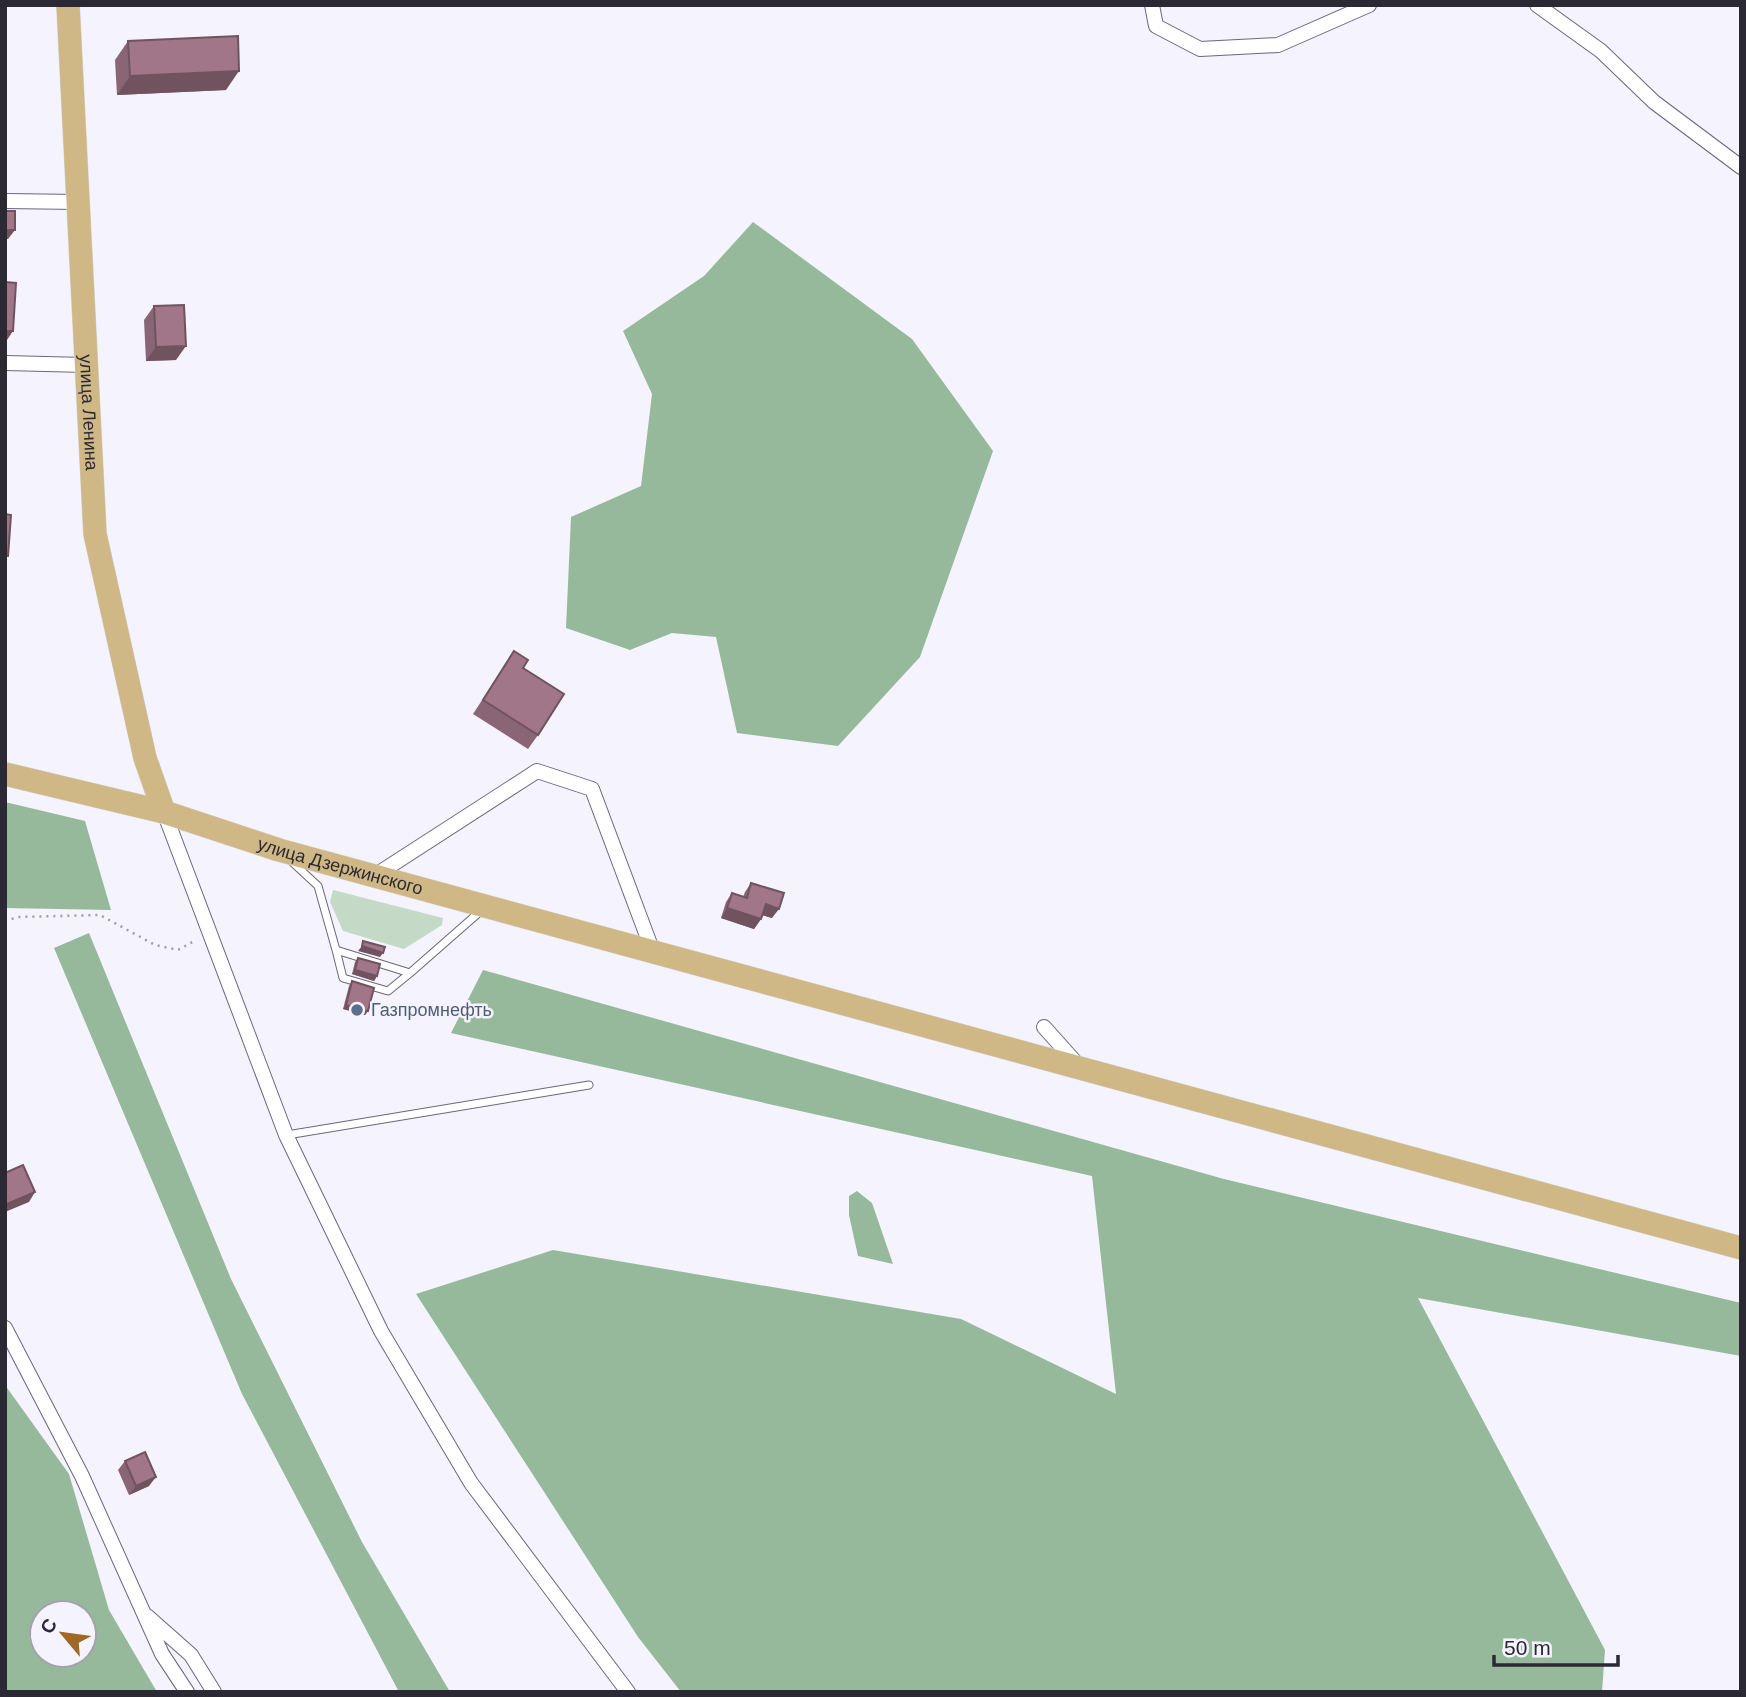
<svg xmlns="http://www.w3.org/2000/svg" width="1746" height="1697" viewBox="0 0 1746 1697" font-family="Arial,sans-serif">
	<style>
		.green { fill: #c4dac6 }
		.forest { fill: #96b99b; fill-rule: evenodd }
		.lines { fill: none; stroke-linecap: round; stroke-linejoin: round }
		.service-casing { stroke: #6b667e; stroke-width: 9 }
		.minor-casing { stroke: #6b667e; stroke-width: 16 }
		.primary-casing { stroke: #d5d4d6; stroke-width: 24 }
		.path { stroke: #9f9da7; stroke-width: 2.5; stroke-dasharray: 2 5; stroke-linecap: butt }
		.service { stroke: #fff; stroke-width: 7 }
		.minor { stroke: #fff; stroke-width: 14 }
		.primary { stroke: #cfb886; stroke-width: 23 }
		.wall { fill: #8a6575 }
		.shaded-wall { fill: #70535f }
		.building { fill: #a07688; stroke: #70535f; stroke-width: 2 }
		.service-dot { fill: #5c6f8a; stroke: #f5f3fe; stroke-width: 2.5 }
		.labels { text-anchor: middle; stroke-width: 5; stroke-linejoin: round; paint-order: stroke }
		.street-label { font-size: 18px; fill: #2b2933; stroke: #f5f3fe }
		.service-label { font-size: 18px; fill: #4e5e75; stroke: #f5f3fe; text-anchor: start }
	</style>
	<rect width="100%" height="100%" fill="#f5f3fe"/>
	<path class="green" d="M333,890l110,28 -1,7 -38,24 -61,-18 -13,-29z"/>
	<path class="forest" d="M753,222l159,117 81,112 -73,206 -82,89 -101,-13 -21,-96 -44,-4 -42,17 -64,-22 5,-111 70,-31 11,-92 -29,-63 81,-55z
		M5,802l80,19 26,89 -106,-2z
		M89,933l142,346 131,263 88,150h-51l-157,-298 -188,-446z
		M483,970l741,209 517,124v53l-323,-58 187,352 -3,42h-921l-43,-55 -222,-343 137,-44 408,69 155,75 -24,-218 -641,-143z
		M857,1191l15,12 21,61 -35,-8 -9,-41v-19z
		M5,1385l64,89 40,136 48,82h-152zM84,1613v42h-42v-42z"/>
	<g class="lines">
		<g class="service-casing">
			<path id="service" d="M290,860l28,26 18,64 74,23 73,-64
				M336,950l7,28 45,13 22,-18
				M287,1135l302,-50"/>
		</g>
		<g class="minor-casing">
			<path id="minor" d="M1152,5l4,21 44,23 78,-4 91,-40
				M1537,5l64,46 53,51 87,65
				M5,201l73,1
				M5,363l81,2
				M164,812l122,323 95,196 90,152 157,209
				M376,875l161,-104 55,18 61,163
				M1044,1027l34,38
				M5,1328l77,148 80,178 25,38
				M147,1616l44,39 23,37"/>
		</g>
		<g class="primary-casing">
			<g id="primary">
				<path id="s1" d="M68,5l27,529 50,224 19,54"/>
				<path id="s2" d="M5,774l159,38 115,38 1462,398"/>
			</g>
		</g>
		<path class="path" d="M5,921l13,-4 82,-2 55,30 23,5 18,-10"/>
		<use href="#service" class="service"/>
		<use href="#minor" class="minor"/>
		<use href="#primary" class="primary"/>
	</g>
	<path class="wall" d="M128,41l98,49 -109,5 -2,-35z
		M154,306l22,54 -30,1 -2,-41z
		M514,651l9,17 15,67 -10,14 -55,-35z
		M751,883l21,35 -10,-3 -1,4 -7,10 -33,-11 5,-16 6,-9 11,4 2,-5z
		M358,958l19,18 -3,5 -22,-7 3,-12z
		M352,981l16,30 -3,4 -22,-6 6,-23z
		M125,1461l24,25 -20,9 -11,-25z"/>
	<path class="shaded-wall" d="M239,71l-13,19 -109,5 13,-19z
		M5,230h10l-7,9h-3z
		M5,331h8l-8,12z
		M186,346l-10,14 -30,1 10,-14z
		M766,904l13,5 -7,9 -13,-4z
		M727,908l34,11 -7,10 -33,-11z
		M362,946l21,7 -3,4 -22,-6z
		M355,970l22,6 -3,5 -22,-7z
		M346,1005l22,6 -3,4 -22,-6z
		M35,1192l-6,10 -24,10v-4l2,-4z
		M156,1477l-7,9 -20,9 7,-9z"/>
	<path class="building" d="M238,36l1,35 -109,5 -2,-35z
		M5,211h10v19h-10z
		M5,282l11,1 -3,48h-8z
		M184,305l2,41 -30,1 -2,-41z
		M5,514l6,1 -3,41h-3z
		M514,651l14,9 -5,8 41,26 -26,41 -55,-35z
		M751,883l33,10 -5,16 -13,-5 -5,15 -34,-11 5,-15 15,5z
		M363,941l22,6 -2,6 -21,-7z
		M358,958l22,6 -3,12 -22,-6z
		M352,981l22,7 -6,23 -22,-6z
		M23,1165l12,27 -28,12 -2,-5v-26z
		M145,1452l11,25 -20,9 -11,-25z"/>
	<circle class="service-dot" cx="357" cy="1010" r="7"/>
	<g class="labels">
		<g class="street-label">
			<text dy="6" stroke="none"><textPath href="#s1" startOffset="408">улица Ленина</textPath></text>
			<text dy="6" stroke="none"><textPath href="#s2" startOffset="348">улица Дзержинского</textPath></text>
		</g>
		<g class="service-label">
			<text x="371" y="1016">Газпромнефть</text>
		</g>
	</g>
	<rect width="1746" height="1697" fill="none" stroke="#2b2933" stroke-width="14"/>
	<g transform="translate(63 1634) rotate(299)"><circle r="33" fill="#f5f3fe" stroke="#a4a2ad" stroke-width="2"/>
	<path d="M0-5L12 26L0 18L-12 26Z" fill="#a06725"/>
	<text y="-10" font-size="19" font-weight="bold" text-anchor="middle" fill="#2b2933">С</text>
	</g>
	<path d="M1494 1655v10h124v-10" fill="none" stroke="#2b2933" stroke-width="3.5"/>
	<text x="1504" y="1655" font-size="21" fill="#2b2933" stroke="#f5f3fe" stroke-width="5" paint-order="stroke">50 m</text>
</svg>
